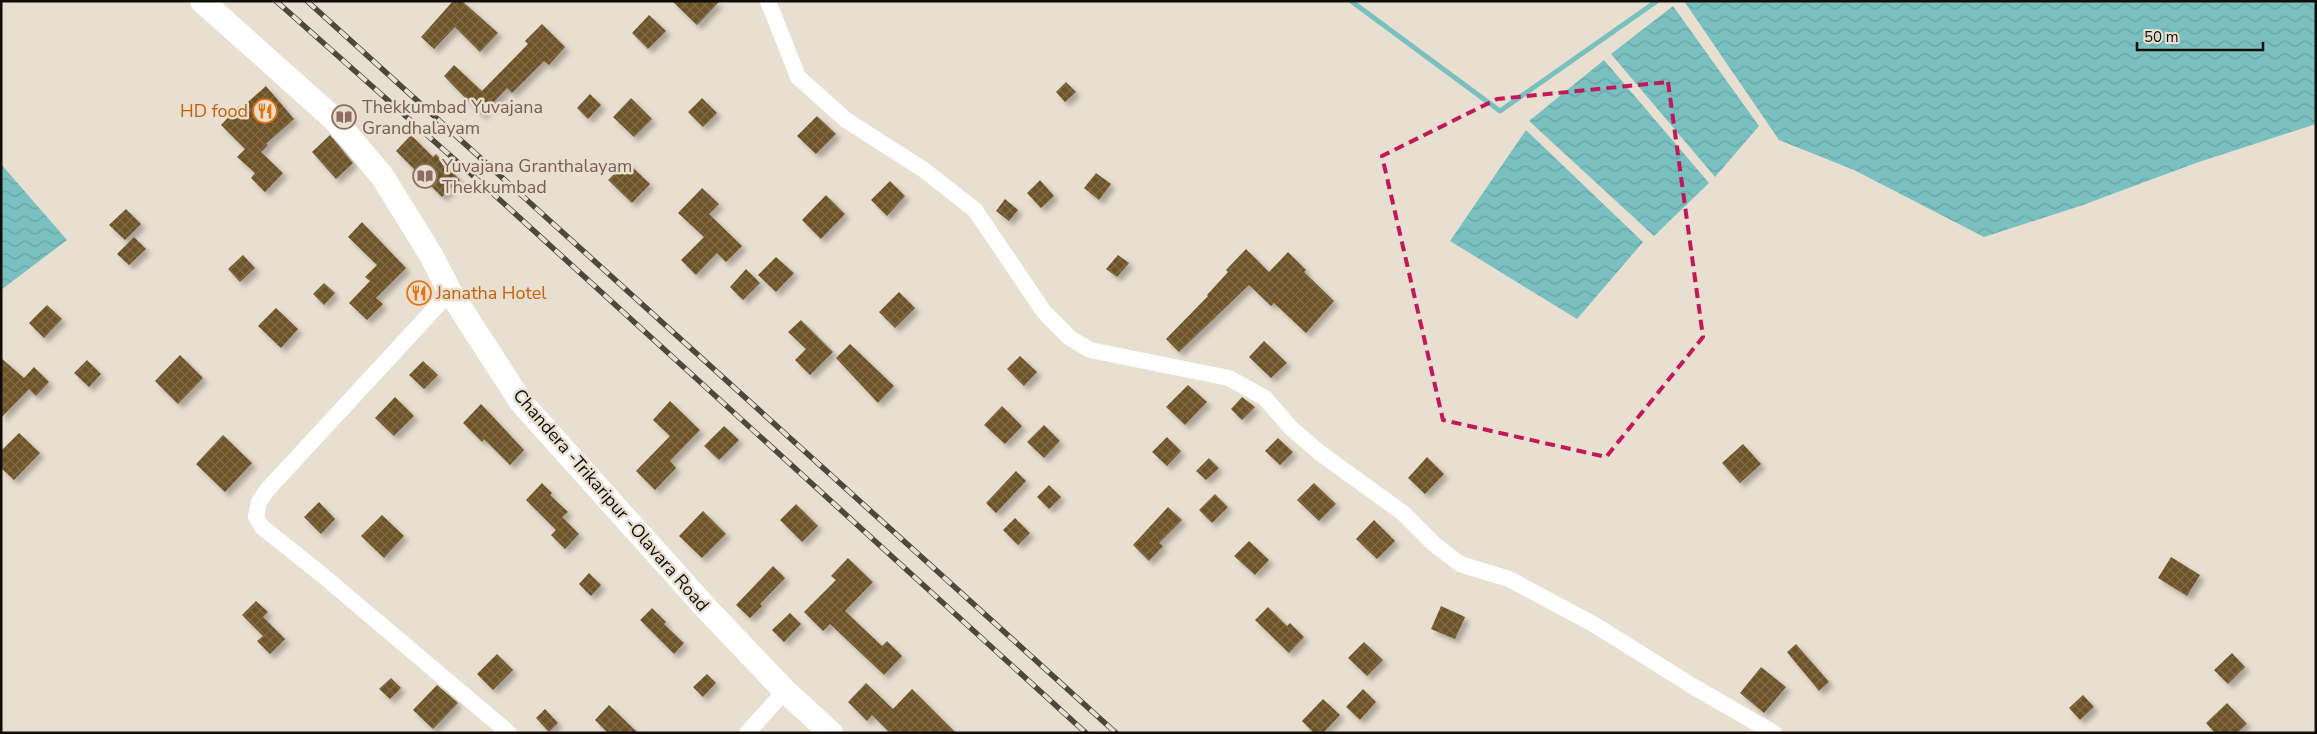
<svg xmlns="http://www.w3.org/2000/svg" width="2317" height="734" viewBox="0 0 2317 734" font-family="'Nunito Sans',sans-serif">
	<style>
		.water { fill: url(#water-waves) }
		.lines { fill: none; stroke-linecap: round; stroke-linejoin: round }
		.stream { stroke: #7ac0c1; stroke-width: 5 }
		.building { fill: url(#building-cross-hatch); filter: url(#shadow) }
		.minor { stroke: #fff; stroke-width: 16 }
		.secondary { stroke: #fff; stroke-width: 24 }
		.rail-casing { stroke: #4c473f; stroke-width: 5.5 }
		.rail { stroke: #e9dfd1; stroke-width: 4; stroke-dasharray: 11; stroke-linecap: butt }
		.marked { fill: none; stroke: #c2185b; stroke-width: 4; stroke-dasharray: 10 6; stroke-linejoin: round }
		.labels { text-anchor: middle; stroke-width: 5; stroke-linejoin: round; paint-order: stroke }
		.education-label { font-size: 18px; fill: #785e54; stroke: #e9dfd1; text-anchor: start }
		.food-label { font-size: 18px; fill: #c56008; stroke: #e9dfd1; text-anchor: end }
		.street-label { font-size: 18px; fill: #110e09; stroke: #e9dfd1 }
	</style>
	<defs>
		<pattern id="water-waves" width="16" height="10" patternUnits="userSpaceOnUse" patternTransform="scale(1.25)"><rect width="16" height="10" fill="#7ac0c1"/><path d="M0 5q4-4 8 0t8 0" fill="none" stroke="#68a4a4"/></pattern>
		<pattern id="building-cross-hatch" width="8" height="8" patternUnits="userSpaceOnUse" patternTransform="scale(1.25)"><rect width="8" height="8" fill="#6d5327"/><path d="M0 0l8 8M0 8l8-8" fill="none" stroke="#806c4a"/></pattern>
		<filter id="shadow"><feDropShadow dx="4.5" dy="4.5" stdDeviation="2.5" flood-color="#0004"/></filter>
	</defs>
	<rect width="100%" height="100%" fill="#e9dfd1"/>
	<path class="water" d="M1684,1h632v123l-123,40 -110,41 -99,32 -130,-67 -75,-30z
		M1673,6l86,120 -44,51 -104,-123z
		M1604,60l105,123 -55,53 -125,-115z
		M1526,130l117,112 -66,77 -127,-78z
		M1,164l66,76 -66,50z"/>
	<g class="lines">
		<path class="stream" d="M1351,1l149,110 157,-110"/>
	</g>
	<path class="building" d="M453,1h9l36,32 -18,19 -25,-25 -21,22 -13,-12z
		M672,1h48l-23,24z
		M649,15l17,16 -18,18 -16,-16z
		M542,24l23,23 -16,18 -5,-4 -32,32 -5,-5 -25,27 -38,-39 10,-11 28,26 46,-47 -3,-3z
		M1066,82l10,10 -11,10 -9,-10z
		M266,86l28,33 -28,25 2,1 -7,7 22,21 -18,19 -14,-14 4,-5 -18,-16 8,-8 -24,-24 18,-19 2,2z
		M590,94l11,11 -13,14 -11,-11z
		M631,98l21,21 -18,18 -21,-20z
		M702,98l15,15 -14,14 -15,-15z
		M817,116l19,18 -20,20 -19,-18z
		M330,135l23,28 -17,16 -24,-27z
		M411,135l22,22 3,-3 24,26 -18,17 -46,-46z
		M627,162l23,22 -18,19 -24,-23z
		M1096,173l15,11 -12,16 -15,-12z
		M1040,180l14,16 -13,12 -14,-15z
		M890,181l15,15 -18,20 -16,-16z
		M702,188l17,16 -10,10 33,32 -16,16 -9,-9 -21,22 -15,-15 23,-23 -26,-24z
		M826,195l19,19 -24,25 -19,-19z
		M1005,199l13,11 -9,11 -13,-10z
		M126,209l15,15 -16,16 -16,-15z
		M362,222l44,46 -30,30 7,6 -16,16 -18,-17 21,-22 -5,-4 12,-12 -29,-28z
		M134,237l12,12 -17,16 -12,-11z
		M1246,249l23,23 19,-20 18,18 -2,2 30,29 -28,32 -32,-30 -3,3 -22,-21 -70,67 -13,-13 42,-43 -1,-1 21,-23 -2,-2z
		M243,255l12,13 -15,14 -12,-13z
		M1118,255l11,8 -12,14 -11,-8z
		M776,257l18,16 -18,19 -18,-17z
		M746,269l14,14 -17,17 -13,-13z
		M324,283l11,10 -11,12 -11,-11z
		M899,292l16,16 -20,20 -16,-16z
		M47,305l15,14 -18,19 -15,-15z
		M276,308l22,21 -17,19 -23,-22z
		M801,320l32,32 -23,23 -15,-15 11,-11 -18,-17z
		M1264,341l23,22 -16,15 -22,-21z
		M850,344l44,42 -16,17 -42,-45z
		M180,355l23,23 -25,26 -23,-23z
		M1020,356l17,16 -13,14 -17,-17z
		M1,358l23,20 10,-11 15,15 -13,14 -7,-7 -28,29z
		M87,360l14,14 -12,13 -15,-14z
		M423,361l15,14 -14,14 -15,-14z
		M1188,385l19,17 -22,23 -19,-18z
		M395,397l19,19 -20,20 -19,-18z
		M1242,397l13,10 -13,13 -11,-11z
		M670,401l30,29 -30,31 6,7 -21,22 -19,-19 34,-35 -17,-16z
		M481,404l43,46 -14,15 -26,-26 -2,3 -19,-19z
		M1002,406l20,20 -17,18 -21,-19z
		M1044,425l16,16 -16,17 -17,-16z
		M724,426l15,14 -20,20 -15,-14z
		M19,433l21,20 -26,27 -13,-12v-17z
		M223,435l29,28 -27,29 -29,-28z
		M1167,437l14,14 -14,15 -15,-14z
		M1278,438l15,14 -13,13 -15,-14z
		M1743,444l18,20 -21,19 -18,-20z
		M1427,457l17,17 -19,20 -17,-16z
		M1209,458l10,10 -13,12 -10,-9z
		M1016,471l10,10 -30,32 -10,-10z
		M542,483l10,10 -2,2 18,17 -6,5 17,17 -14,15 -14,-14 5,-5 -30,-30z
		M1314,483l22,21 -17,17 -22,-21z
		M1049,485l12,12 -12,12 -12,-12z
		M1215,494l13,13 -16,16 -13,-13z
		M319,502l16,17 -14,15 -17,-17z
		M796,504l22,22 -16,16 -22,-22z
		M1168,507l14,13 -23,23 4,3 -14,15 -16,-16z
		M703,511l23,23 -24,24 -23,-22z
		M382,515l22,21 -20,22 -23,-22z
		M1015,518l15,15 -12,12 -15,-15z
		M1374,520l21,21 -18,18 -21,-20z
		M1249,541l20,19 -14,15 -21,-19z
		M2171,557l29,18 -13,21 -29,-18z
		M848,558l25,24 -28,29 37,35 5,-5 15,15 -18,19 -54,-51 -7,7 -19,-19 32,-32 -5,-4z
		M773,566l12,12 -25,26 2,2 -12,12 -14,-13z
		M589,573l12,12 -10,11 -12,-12z
		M256,601l12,11 -5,5 22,22 -15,15 -13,-13 6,-5 -21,-21z
		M1441,606l24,11 -10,22 -24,-10z
		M1268,607l19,19 3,-3 14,14 -15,16 -34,-33z
		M652,608l14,14 -2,2 20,19 -10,11 -34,-34z
		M790,613l11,11 -17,18 -12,-12z
		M1364,642l19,18 -16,16 -19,-18z
		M1796,644l33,38 -10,9 -32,-39z
		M2232,653l13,14 -17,17 -14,-14z
		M497,654l16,16 -20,20 -16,-16z
		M1761,667l25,20 -22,26 -24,-20z
		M707,674l9,9 -13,14 -10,-10z
		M391,678l10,10 -11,11 -11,-10z
		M866,683l27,26 19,-20 44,44h-66l-18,-18 -5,6 -19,-19z
		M437,685l21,18 -25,26 -20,-19z
		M1363,689l13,13 -16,18 -14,-13z
		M2083,695l11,12 -14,13 -11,-12z
		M1323,699l17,16 -17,18h-9l-12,-12z
		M2227,703l20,21 -10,9h-22l-9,-10z
		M609,705l29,28h-30l-13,-13z
		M545,709l13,14 -9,9 -13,-14z"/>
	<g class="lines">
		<path class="minor" d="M768,1l30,76 48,43 78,50 51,40 69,102 26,26 20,12 139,28 36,20 26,30 29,25 83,60 31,31 26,20 49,15 86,46 99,62 80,46
			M450,292l-183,198 -8,12 -3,15 6,10 59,47 188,159
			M747,733l38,-42"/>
		<path class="secondary" d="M202,1l132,118 48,57 49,79 19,37 71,110 185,206 79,83 46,42"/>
		<g class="rail-casing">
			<path id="rail" d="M276,1l213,189 597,543
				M307,1l809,732"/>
		</g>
		<use href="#rail" class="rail"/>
	</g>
	<path class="marked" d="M1668,82l35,255 -97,120 -163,-37 -61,-264 115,-57z"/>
	<defs>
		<g id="restaurant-ring" transform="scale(1.25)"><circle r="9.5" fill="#e9dfd1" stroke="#e8710a" stroke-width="1.5"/><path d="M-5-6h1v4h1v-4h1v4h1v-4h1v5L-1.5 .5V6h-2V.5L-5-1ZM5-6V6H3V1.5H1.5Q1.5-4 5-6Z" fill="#e8710a"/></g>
		<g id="library-ring" transform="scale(1.25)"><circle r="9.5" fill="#e9dfd1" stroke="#8d6e63" stroke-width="1.5"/><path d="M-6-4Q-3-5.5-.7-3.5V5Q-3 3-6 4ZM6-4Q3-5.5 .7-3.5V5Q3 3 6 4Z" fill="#8d6e63"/></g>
	</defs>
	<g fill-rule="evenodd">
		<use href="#restaurant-ring" x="265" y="111"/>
		<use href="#library-ring" x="344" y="117"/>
		<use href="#library-ring" x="425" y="176"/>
		<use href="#restaurant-ring" x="419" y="293"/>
	</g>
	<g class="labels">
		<g class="education-label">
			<text x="362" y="113">Thekkumbad Yuvajana<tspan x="362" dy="21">Grandhalayam</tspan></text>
			<text x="442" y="172">Yuvajana Granthalayam<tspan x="442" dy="21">Thekkumbad</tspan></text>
		</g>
		<g class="food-label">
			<text x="248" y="117">HD food</text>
			<text x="436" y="299" text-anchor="start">Janatha Hotel</text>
		</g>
		<g class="street-label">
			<text transform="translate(611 500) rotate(49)" y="6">Chandera -Trikaripur -Olavara Road</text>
		</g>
	</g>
	<rect width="2317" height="734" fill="none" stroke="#110e09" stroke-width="5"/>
	<path d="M2137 42v8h126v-8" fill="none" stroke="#110e09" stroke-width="2.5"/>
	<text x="2144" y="42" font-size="15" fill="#110e09" stroke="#e9dfd1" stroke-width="4" paint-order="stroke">50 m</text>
</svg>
